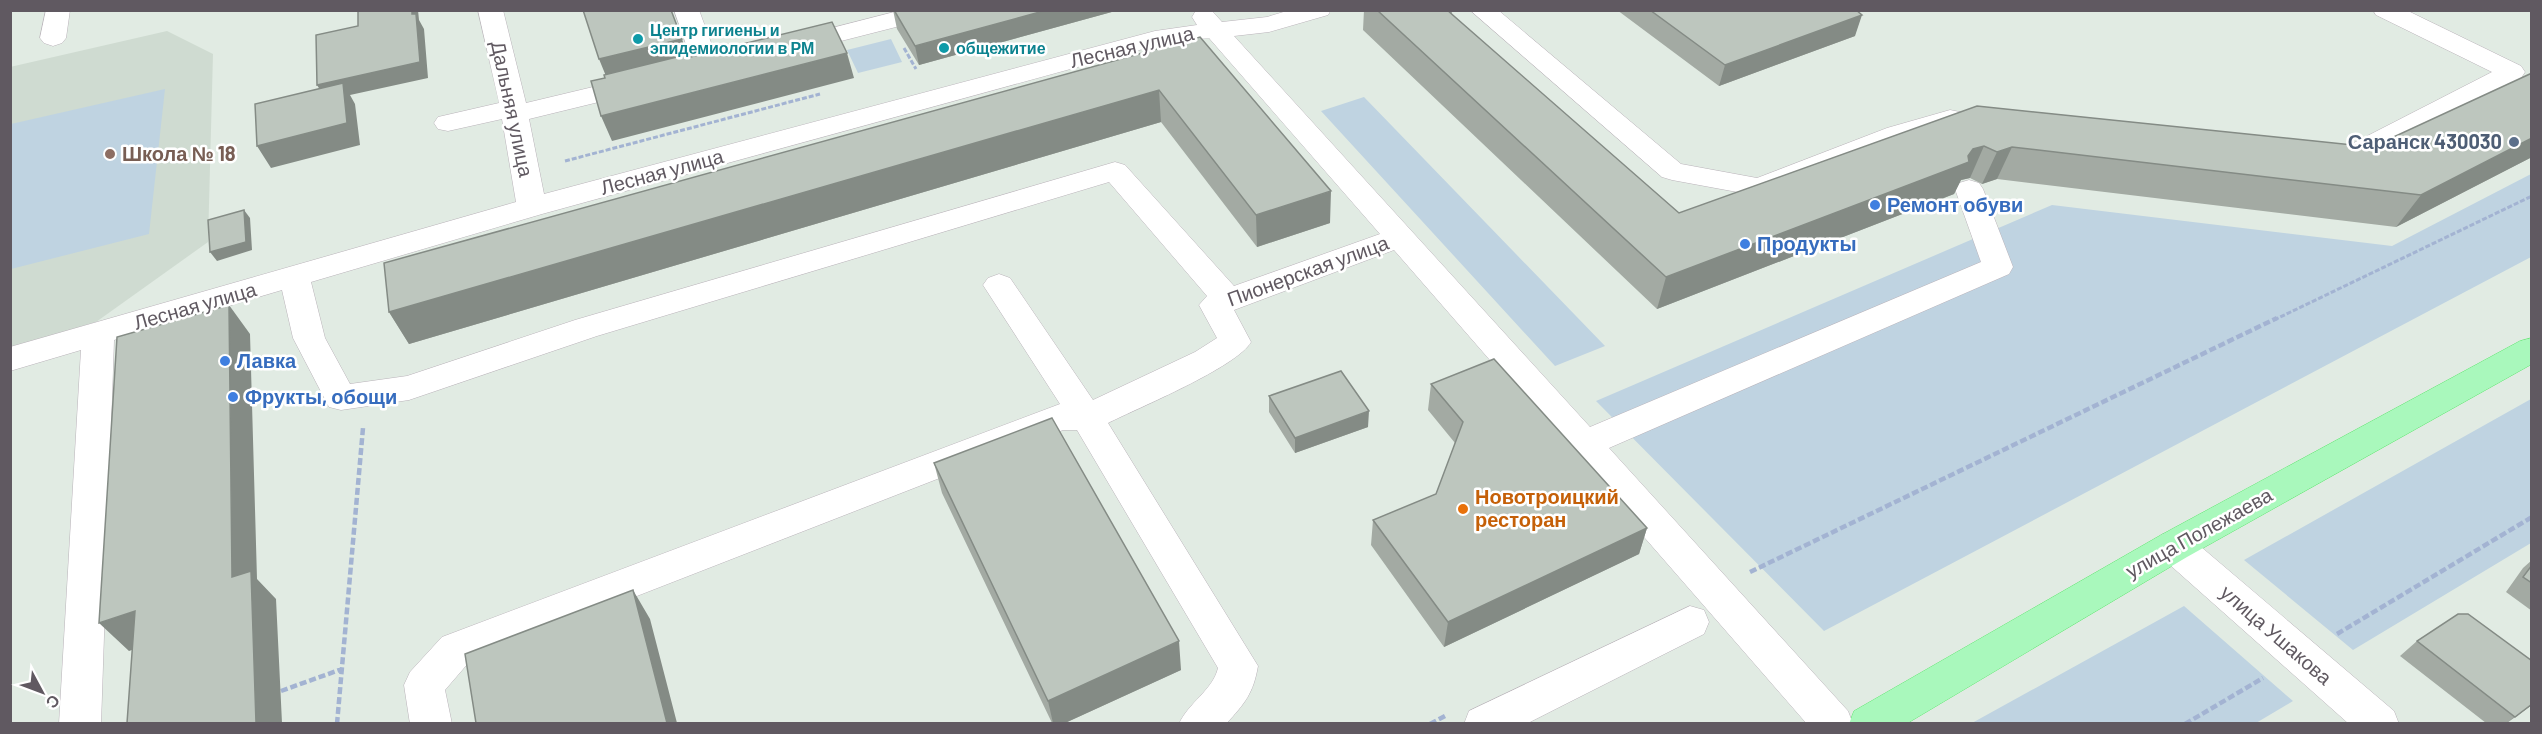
<svg xmlns="http://www.w3.org/2000/svg" width="2542" height="734" viewBox="0 0 2542 734" font-family="Barlow,sans-serif">
	<style>
		.education { fill: #cfdbd1 }
		.green { fill: #bfd3e1 }
		.lines { fill: none; stroke-linecap: round; stroke-linejoin: round }
		.minor-casing { stroke: #bab3ba; stroke-width: 1 }
		.major-casing { stroke: #5fe670; stroke-width: 1 }
		.path-far1 { stroke: #a3b3d2; stroke-width: 3; stroke-dasharray: 5 2; stroke-linecap: butt }
		.path { stroke: #a3b3d2; stroke-width: 4.5; stroke-dasharray: 7 3; stroke-linecap: butt }
		.minor { fill: #fff; fill-rule: evenodd }
		.major { fill: #a9f8bc; fill-rule: evenodd }
		.wall { fill: #a3aaa3 }
		.shaded-wall { fill: #848b85 }
		.building { fill: #bdc6be; stroke: #848b85; stroke-width: 1.5 }
		.culture-dot { fill: #0f9aa8; stroke: #fff; stroke-width: 2 }
		.service-dot { fill: #5c6f8a; stroke: #fff; stroke-width: 2 }
		.education-dot { fill: #8d6e63; stroke: #fff; stroke-width: 2 }
		.shop-dot { fill: #3f7fe0; stroke: #fff; stroke-width: 2 }
		.food-dot { fill: #e8710a; stroke: #fff; stroke-width: 2 }
		.labels { text-anchor: middle; stroke-width: 5; stroke-linejoin: round; paint-order: stroke }
		.far-culture-label { font-size: 16px; font-weight: bold; fill: #0d838f; stroke: #fff; text-anchor: start }
		.street-label { font-size: 20px; fill: #605961; stroke: #fff }
		.service-label { font-size: 20px; font-weight: bold; fill: #4e5e75; stroke: #fff; text-anchor: end }
		.education-label { font-size: 20px; font-weight: bold; fill: #785e54; stroke: #fff; text-anchor: start }
		.shop-label { font-size: 20px; font-weight: bold; fill: #366cbe; stroke: #fff; text-anchor: start }
		.food-label { font-size: 20px; font-weight: bold; fill: #c56008; stroke: #fff; text-anchor: start }
	</style>
	<rect width="100%" height="100%" fill="#e1ebe3"/>
	<path class="education" d="M167,31l46,23 -5,188 -112,80 -86,26v-281z"/>
	<path class="green" d="M891,39l11,23 -44,11 -11,-23z
		M165,89l-16,145 -138,35v-145z
		M1364,97l241,249 -50,20 -234,-255z
		M2531,174v83l-707,374 -228,-230 456,-196 340,41z
		M2531,399v144l-178,107 -109,-90z
		M2184,606l109,95 -37,22h-284z"/>
	<g class="lines">
		<g class="minor-casing">
			<path id="minor" d="M46,10h24l-4,28 -4,5 -9,3 -9,-3 -4,-5z
				M478,10h25l23,93 113,-27 9,2 4,6 -4,6 -119,29 15,75 611,-163 42,-6 -5,-8 3,-5h18l9,10 45,-5 23,-7h41l-3,5 -59,17 -35,4 356,391 391,-165 -26,-73 4,-6 10,-3 10,3 4,6 30,78 -4,7 -400,174 239,263 5,13h-46l-413,-474 -160,60 17,32c-14,25 -113,66 -143,81l150,243c-5,28 -13,37 -32,58h-47c9,-21 34,-34 39,-56l-141,-238h-14l-593,231 -25,29 7,34h-42l-6,-39 6,-13 32,-35 618,-233 -77,-119 5,-7 11,-4 11,4 83,122 102,-48 22,-14 -18,-33 8,-9 -98,-114 -512,154 -188,64 -68,10 -12,-3 -36,-69 -11,-48 -168,50 -13,384h-42l22,-374 -71,21v-24l506,-145 -14,-83 -54,12 -10,-2 -4,-6 4,-6 61,-14zM1209,38l171,196 -146,52 -109,-121 -10,-3 -540,158 -168,56 -57,8 -25,-46 -14,-56 231,-68 623,-171z
				M674,10h25l21,57 -4,6 -9,2 -9,-2 -4,-6z
				M902,10h44l-3,5 -149,38 -9,-3 -4,-5 4,-5z
				M1470,10h28l183,154 76,14 130,-50 63,-18 10,2 4,6 -4,6 -53,16 -148,56 -87,-16 -10,-3z
				M2373,10h33l115,56 4,6 -4,6 -173,90 -10,3 -22,-5 -4,-6 4,-6 10,-3 8,2 158,-81 -116,-57z
				M2174,531l13,4 207,176 5,13h-50l-188,-167 -6,-11 6,-11z
				M1690,606l14,4 5,12 -5,12 -178,90h-62l5,-13z"/>
		</g>
		<g class="major-casing">
			<path id="major" d="M2532,338v26l-345,193 -281,167h-57l5,-13 307,-176 359,-194z"/>
		</g>
		<path class="path-far1" d="M904,48l12,21
			M565,161l255,-67
			M2274,320l258,-124"/>
		<path class="path" d="M1750,572l527,-254
			M2337,634l195,-117
			M281,691l61,-22
			M337,724l26,-296
			M1430,724l15,-8
			M2185,724l78,-46"/>
		<use href="#minor" class="minor"/>
		<use href="#major" class="major"/>
	</g>
	<path class="wall" d="M893,10h226l-200,55 -22,-36z
		M1364,10h88v5l227,198 298,-107 395,41 160,-74v84l-136,70 -399,-48 -15,5 -12,-6 -9,2 -7,14 -297,115 -294,-279z
		M1617,10h239l-1,26 -136,50z
		M1200,37l130,186 -73,24 -96,-125 -752,222 -20,-32z
		M1431,384l216,144 -8,26 -195,93 -73,-102 2,-25 63,-26 19,-51 -27,-33z
		M1269,396l99,31 -73,26 -26,-41z
		M934,463l247,207 -116,53h-13l-110,-230z
		M2532,560v51l-26,-19 17,-24z
		M2417,641l115,20v44l-25,18h-21l-86,-67z"/>
	<path class="shaded-wall" d="M412,10h6l1,10 5,9 4,49 -78,17 5,9 5,41 -89,23 -14,-22 70,-45 -10,-16 95,-71z
		M1047,10h72l-200,55 -4,-19z
		M1862,15l-7,21 -136,50 6,-21z
		M682,39l7,21 -81,21 -9,-22z
		M847,53l7,25 -242,63 -11,-25z
		M1159,90l2,32 -752,222 -20,-32z
		M2532,138v19l-136,70 25,-32z
		M1984,146l-14,32 -9,2 -7,14 -297,115 9,-32 307,-128z
		M2012,147l-15,32 -15,5 15,-32z
		M1331,191l-1,32 -73,24 -1,-32z
		M244,210l6,8 2,32 -35,11 -7,-9z
		M229,305l21,29 7,245 19,20 6,124h-26l-24,-146z
		M1369,411l-1,16 -73,26v-15z
		M1647,528l-8,26 -195,93 4,-25z
		M633,590l17,29 27,104h-10z
		M135,611l29,28 -35,12 -30,-28z
		M1179,641l2,29 -116,53h-12l-5,-22z
		M2532,704v1l-26,18z"/>
	<path class="building" d="M358,10h54v4h4l4,48 -103,23 -1,-50 42,-9z
		M583,10h88l11,29 -83,20z
		M894,10h153l-132,36z
		M1377,10h70l232,203 298,-107 395,41 160,-74v65l-111,57 -409,-48 -15,5 -13,-6 -11,3 -5,7 1,6 -303,115z
		M1650,10h206l6,5 -137,50z
		M832,22l15,31 -246,63 -10,-35 14,-3 -1,-3 85,-21 1,3z
		M1200,37l131,154 -75,24 -97,-125 -770,222 -5,-49z
		M343,83l4,40 -90,23 -2,-42z
		M244,210l2,32 -36,10 -2,-32z
		M229,305l3,272 19,-6 5,152h-129l8,-112 -36,12 18,-286z
		M1494,359l153,169 -199,94 -75,-102 63,-26 27,-72 -32,-38z
		M1341,371l28,40 -74,27 -26,-42z
		M1052,418l127,223 -131,60 -114,-238z
		M2532,565v18l-9,-6z
		M633,590l34,133h-191l-11,-69z
		M2458,614h10l64,47v43l-17,13 -98,-76z"/>
	<g class="culture-dot">
		<circle cx="638" cy="39" r="6"/>
		<circle cx="944" cy="48" r="6"/>
	</g>
	<circle class="service-dot" cx="2514" cy="142" r="6"/>
	<circle class="education-dot" cx="110" cy="154" r="6"/>
	<g class="shop-dot">
		<circle cx="1875" cy="205" r="6"/>
		<circle cx="1745" cy="244" r="6"/>
		<circle cx="225" cy="361" r="6"/>
		<circle cx="233" cy="397" r="6"/>
	</g>
	<circle class="food-dot" cx="1463" cy="509" r="6"/>
	<g class="labels">
		<g class="far-culture-label">
			<text x="650" y="36">Центр гигиены и<tspan x="650" dy="18">эпидемиологии в РМ</tspan></text>
			<text x="956" y="54">общежитие</text>
		</g>
		<g class="street-label">
			<text transform="translate(1132 47) rotate(-13)" y="7">Лесная улица</text>
			<text transform="translate(512 109) rotate(78)" y="7">Дальняя улица</text>
			<text transform="translate(662 172) rotate(-15)" y="7">Лесная улица</text>
			<text transform="translate(1308 271) rotate(-20)" y="7">Пионерская улица</text>
			<text transform="translate(195 306) rotate(-16)" y="7">Лесная улица</text>
			<text transform="translate(2199 533) rotate(-29)" y="7">улица Полежаева</text>
			<text transform="translate(2276 635) rotate(41)" y="7">улица Ушакова</text>
		</g>
		<g class="service-label">
			<text x="2502" y="149">Саранск 430030</text>
		</g>
		<g class="education-label">
			<text x="122" y="161">Школа № 18</text>
		</g>
		<g class="shop-label">
			<text x="1887" y="212">Ремонт обуви</text>
			<text x="1757" y="251">Продукты</text>
			<text x="237" y="368">Лавка</text>
			<text x="245" y="404">Фрукты, обощи</text>
		</g>
		<g class="food-label">
			<text x="1475" y="504">Новотроицкий<tspan x="1475" dy="23">ресторан</tspan></text>
		</g>
	</g>
	<rect width="2542" height="734" fill="none" stroke="#605961" stroke-width="24"/>
	<g transform="translate(42 692) rotate(131)" stroke="#ffffff" stroke-width="4.5" paint-order="stroke">
	<path d="M0-4.5L10 22L0 15L-10 22Z" fill="#605961"/>
	<text y="-9" font-size="16" font-weight="bold" text-anchor="middle" fill="#605961">С</text>
	</g>
</svg>
